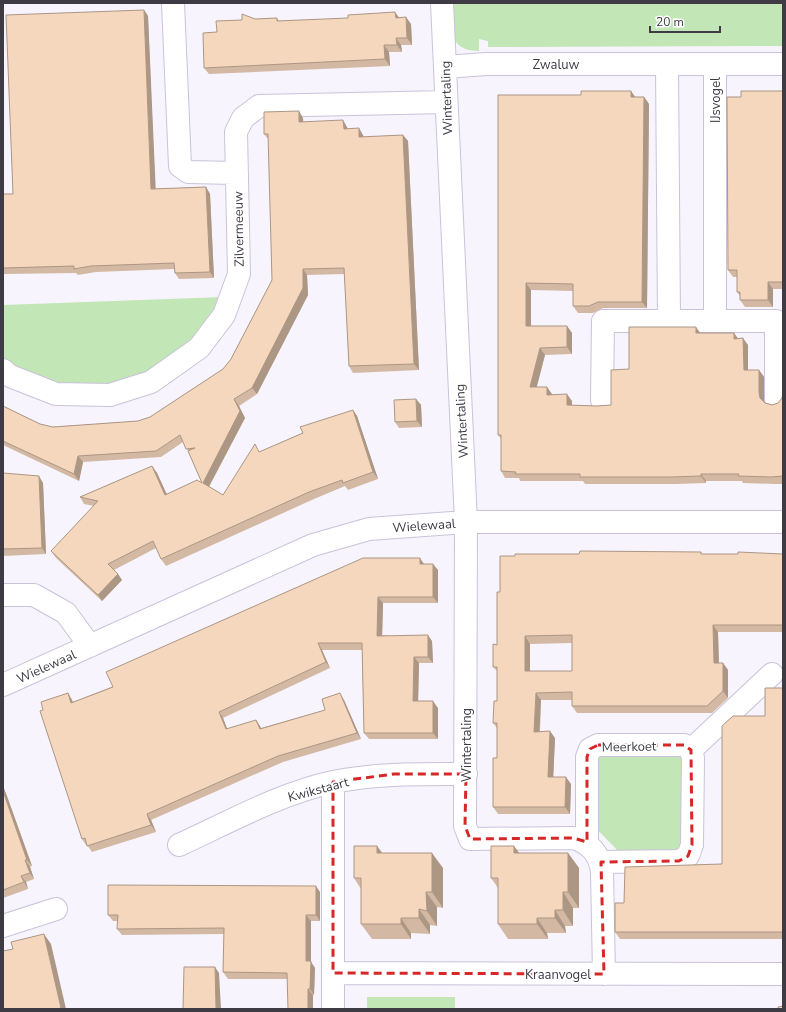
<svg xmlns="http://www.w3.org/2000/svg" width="786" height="1012" viewBox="0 0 786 1012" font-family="'Nunito Sans',sans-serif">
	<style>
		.green { fill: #c3e6b6 }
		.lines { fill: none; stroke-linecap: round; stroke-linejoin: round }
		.minor-casing { stroke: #cac2db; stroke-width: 24 }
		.minor { stroke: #fff; stroke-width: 22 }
		.wall { fill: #d3b9a3; fill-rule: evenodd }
		.shaded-wall { fill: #ac9684 }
		.building { fill: #f5d7bd; stroke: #ac9684; fill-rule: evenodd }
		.marked { fill: none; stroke: #d62828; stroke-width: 3; stroke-dasharray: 8 5; stroke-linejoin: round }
		.labels { text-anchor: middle; stroke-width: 3.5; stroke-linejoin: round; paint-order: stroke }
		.street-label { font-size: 13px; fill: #3e3b45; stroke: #fff }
	</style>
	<rect width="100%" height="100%" fill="#f7f4fe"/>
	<path class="green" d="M452,3h331v43l-295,1v-6l-9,-2v12c-33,-1 -26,-23 -27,-48z
		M223,297l-22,34 -37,32 -31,15 -33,10 -31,1 -38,-11 -28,-17v-56z
		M594,756h87v95l-61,2 -31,-32z
		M367,997h88v12h-88z"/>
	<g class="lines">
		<g class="minor-casing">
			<path id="minor" d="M173,3l7,163 8,6 49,1
				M442,3l24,519 -1,304 5,13 103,-1c17,5 26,15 29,33l2,103
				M715,64h68
				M445,67l41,-3h181
				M669,321l-2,-257h48v257
				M3,370l7,6 46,18 54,1 41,-13 48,-34 25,-33 15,-41 -3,-142 7,-14 16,-12 187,-4
				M602,400l1,-79h173v78
				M3,595h31l32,18 24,33
				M3,685l310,-140 56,-16 97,-7h317
				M691,750l81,-76
				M587,843v-86l3,-8 8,-4h86l7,5 2,8 -1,87 -4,11 -9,5 -78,1
				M179,845c48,-22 102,-52 154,-63 44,-9 88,-8 133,-8
				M3,926l53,-17
				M333,973l450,1
				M333,1009v-227"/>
		</g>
		<use href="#minor" class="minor"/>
	</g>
	<path class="wall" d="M144,10l4,6 7,173 51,-2 4,7 4,84 -35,1 -4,-6 -1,-4 -78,3 -18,3 -2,-2 -73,1v-80h10z
		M399,17l12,7 1,21h-11l1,7h-13l1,14 -181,8 -5,-6 13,-36 25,-12 35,-2 2,3z
		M783,91v198h-10v18h-28l-5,-7v-4l-3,-4v-15h-4l-5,-7 13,-173z
		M498,95l146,2 5,7 -2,204h-44l-10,5h-15l-5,-7v-15l-42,-1v36h36l5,7v21l-27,1 -9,32h11l5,8 20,6v4l25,1 14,-1 18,-36 72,-36h33l4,6 10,6v25h11l5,7v25l8,3 6,-2 4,-5 1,-5v91h-8l-32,-1 -1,-2h-36v2l-30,1h-91l-2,-3h-63l-1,-3h-14l-4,-7v-32l-3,-4z
		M303,118v4l44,5 1,2 15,6 1,2 39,-2 5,6 11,229 -66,3 -4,-7 -4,-92 -38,1 1,20 -51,99 -18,12 6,12 -36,69 14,8 37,-43 93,-42 4,6 21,63 -30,11 -3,-4 -31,13 -148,67 -5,-7 -5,-11 -42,22 8,10 -20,21 -46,-43 -5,-7 43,-45 -10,-2 -4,-7 72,-31 5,7 9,21 36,-11 -14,-32 -5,-9 -22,15 -78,5 -4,19 -76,-36v-39l37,18 13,3 85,-6 12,-4 73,-48 8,-10 41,-79 -3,-140 -5,-6z
		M416,399l5,6 1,22 -23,1 -4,-6z
		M3,474l40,9 3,71 -43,2z
		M701,552l1,2h81v78h-65l1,31h4l5,7v28l-16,15h-135l-5,-7v-6h-31l-1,31 15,7 -2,39 18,7 -1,30h-72l-5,-7 4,-49v-30l-4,-5 4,-22v-30l-4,-4 4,-22 3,-53 15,-36 64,-2zM572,643v28h-42v-27z
		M424,564l14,6v33h-55l-1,32 50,6 1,22h-14l-1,38 20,7v31h-69l-5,-6 -2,-83h-40l8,18 -107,50 4,11 29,-9 5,8 64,-18 19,-10 17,39 -78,23 -132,58 5,12 -64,20 -5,-7h-1l-4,-6 -39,-129 25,-17 4,7 1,2z
		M783,688v251h-163l-5,-7 9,-29 98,-39 43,-148z
		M3,786l29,80 -2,1 4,12 -8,3 2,7 -25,9z
		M377,846l5,7 61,15v40l-6,-1v19l-7,-1v9l-19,-1v6h-39l-11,-15v-35l-7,-11z
		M514,846l5,7h49l11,15v40h-6v18h-8l1,7h-19l1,6h-40l-10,-15v-36l-7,-10z
		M320,892v29h-9v41l4,6 -1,27h-1l-26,-16h-59l-5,-7 1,-38 -102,1 -5,-6v-8h-4l-5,-6z"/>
	<path class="shaded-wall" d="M144,10l4,6 8,179 -5,-6z
		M395,12l5,7 -4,-1z
		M406,17l5,7 1,21 -5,-7z
		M396,38l5,7 1,7 -5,-7z
		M384,45l5,7 1,14 -5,-7z
		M631,91l5,7 -5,-1z
		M644,97l5,7 -2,204 -5,-6z
		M299,111l4,7 1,10 -5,-6z
		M343,120l4,7 1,8 -4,-6z
		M359,128l4,7 1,8 -5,-6z
		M403,135l5,6 11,229 -5,-6z
		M206,187l4,7 4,84 -4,-6z
		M303,269l4,6 1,20 -51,99 -5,-6z
		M768,282l5,7v18l-5,-7z
		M526,283l5,7v43l-5,-7z
		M567,326l5,7v21l-5,-7z
		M696,327l5,7 -5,-1z
		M734,333l5,7 -5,-1z
		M743,338l5,7v32l-4,-7z
		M540,348l5,7 -10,39 -5,-7z
		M759,370l5,7v22l1,6 -5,-7 -1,-6z
		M547,387l5,7v8l-5,-7z
		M567,394l5,7v11l-5,-7z
		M234,399l5,7 6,12 -38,72 -4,-7z
		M416,399l5,6 1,22 -5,-6z
		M353,410l4,6 21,63 -5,-7z
		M78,456l5,6 -4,19 -5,-7z
		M152,466l5,7 13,28 -5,-6z
		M701,474l5,7v2l-5,-7z
		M39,476l4,7 3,71 -4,-6z
		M420,558l4,6h-4z
		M433,564l5,6v33l-5,-6z
		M118,574l4,6 -20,21 -4,-6z
		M378,597l5,6 -1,39 -5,-6z
		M713,625l5,7 1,38 -5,-7z
		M428,635l4,6 1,22 -5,-6z
		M525,636l5,8v34l-5,-7z
		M318,643l4,7 8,18 -4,-6z
		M414,657l5,6 -1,45 -5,-7z
		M723,663l5,7v28l-5,-7z
		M68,693l4,7 3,9 -4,-6z
		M340,693l4,7 17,39 -4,-6z
		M536,693l5,7 -2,39 -5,-7z
		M433,701l5,7v31l-5,-6z
		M219,712l4,6 7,18 -4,-7z
		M256,720l4,6 4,9 -4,-6z
		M550,731l5,7 -2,46 -5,-7z
		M566,777l5,7 -1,30 -5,-7z
		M3,786l4,10 25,70 -5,-6 -24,-69z
		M147,814l4,6 5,12 -5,-7z
		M377,846l11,15 -11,-8z
		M514,846l11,15 -11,-8z
		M432,853l11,15v40l-11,-16z
		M568,853l11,15v40l-11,-16z
		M25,860l5,7 4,12 -4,-6z
		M21,876l5,6 2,7 -4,-7z
		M316,886l4,6v29l-4,-6z
		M426,892l11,15v19l-10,-15z
		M563,892l10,16v18l-10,-16z
		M419,909l11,16v9l-11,-16z
		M555,910l10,16 1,7 -11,-15z
		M306,915l5,6v41l4,6 -1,27 -4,-6 -4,-28z
		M401,918l10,15v6l-10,-15z
		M537,918l10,15 1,6 -11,-15z
		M44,934l7,10 15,65h-4l-1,-1z
		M215,967l4,6 2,36h-5z
		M308,989l5,6v14h-5z"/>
	<path class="building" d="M144,10l7,179 55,-2 4,85 -35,1 -1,-10 -83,3 -17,3v-3l-71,2v-74h10l-7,-179z
		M395,12l1,6 10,-1 1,21h-11l1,7h-13l1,14 -181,9 -1,-35 14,-1 -1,-11 26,-1v-6l13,5 22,-1v3l71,-3v-3z
		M581,91h50v6h13l-2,205h-44l-9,4h-16v-22l-47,-1v43h41v21l-27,1 -10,39h17v8l20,-1v11l30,1 14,-1v-35l18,-1v-42h67v6h38v6l9,-1 1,32h15v22l1,6 5,5 7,2 6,-2 4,-5 1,-5v83l-12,1 -33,-1 1,-2h-38v2l-30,1h-91v-3h-65l1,-2 -15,-1v-36h-3v-340h83z
		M741,91h42v191h-15v18h-28v-8h-3v-22h-9l-1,-173h14z
		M299,111v11l44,-2 1,9 15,-1v9l44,-2 11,229 -65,2 -5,-98 -41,1v19l-51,100 -18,11 6,12 -37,72 20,12 32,-51 4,8 44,-19 -3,-6 53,-17 20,62 -30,11 -1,-3 -33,12 -148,67 -8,-18 -45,23 10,10 -20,21 -47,-44 47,-50 -18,-4 72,-31 13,29 32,-15 5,3 -14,-32 7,-3 -9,1 -6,-14 -24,16 -78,5 -4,18 -71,-33v-35l37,18 13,3 85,-6 12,-4 73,-48 8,-10 41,-79 -4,-146h-4v-22z
		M416,399l1,22 -22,1 -1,-22z
		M3,473l36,3 3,72 -39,1z
		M580,551l121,1v2h37v-2l45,2v71h-70l1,38h9v28l-16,15h-135v-14l-36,1 -2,39 16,-1 -2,46h18l-1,30h-72v-49h4v-35h-4l1,-22h3v-34h-4v-23l4,1v-53h3v-36h15v-2h64zM572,635v36h-47v-35z
		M363,558h57v6h13v33h-55l-1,39 51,-1v22h-14l-1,44h20v32h-69l-2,-90h-44l8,19 -107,50 7,17 30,-9 4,9 65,-19 -3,-11 18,-6 17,40 -79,23 -131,58 4,11 -64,21 -2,-8 -3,1 -42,-128 3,-1 -2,-8 27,-9 3,10 42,-16 -7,-15z
		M765,688h18v244h-168v-29h9l1,-36 97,-3v-138l11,-10h32z
		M3,791l24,69h-2l5,13 -9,3 3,6 -21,8z
		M354,846h23v7h55v39h-6l1,19 -8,-2v9h-18v6h-40v-46h-7z
		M491,846h23v7h54v39h-5v18h-8v8h-18v6h-39v-46h-7z
		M108,885l208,1v29h-10v46h5l-1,28h-2v20h-20l-1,-36 -64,-1 1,-44 -107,1 1,-14h-10z
		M44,934l17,74 -5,1h-53v-58l10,-2 -2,-7z
		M184,967h31l1,42h-33z
		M783,1006v3h-5v-2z"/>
	<path class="marked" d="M598,745h86l7,5 1,95 -4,11 -9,5 -78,1 3,112 -271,-1v-191l61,-8h72l-1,52 5,13 103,-1 14,4v-85l3,-8z"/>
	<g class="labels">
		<g class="street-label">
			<text x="556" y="69">Zwaluw</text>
			<text transform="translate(446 98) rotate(-92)" y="5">Wintertaling</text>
			<text transform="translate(715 100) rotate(-90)" y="5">IJsvogel</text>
			<text transform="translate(238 229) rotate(-91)" y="5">Zilvermeeuw</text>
			<text transform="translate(461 421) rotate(-93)" y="5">Wintertaling</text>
			<text transform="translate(424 525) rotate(-4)" y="5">Wielewaal</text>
			<text transform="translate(46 666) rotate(-24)" y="5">Wielewaal</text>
			<text transform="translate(466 745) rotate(-90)" y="5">Wintertaling</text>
			<text transform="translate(629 746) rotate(-1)" y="5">Meerkoet</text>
			<text transform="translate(318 789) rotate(-15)" y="5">Kwikstaart</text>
			<text x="558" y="979">Kraanvogel</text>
		</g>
	</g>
	<rect width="786" height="1012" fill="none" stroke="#3e3b45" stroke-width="8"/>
	<path d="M650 26v6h70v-6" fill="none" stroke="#3e3b45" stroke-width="2"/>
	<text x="656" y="26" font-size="12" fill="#3e3b45" stroke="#ffffff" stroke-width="3" paint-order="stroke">20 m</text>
</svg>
